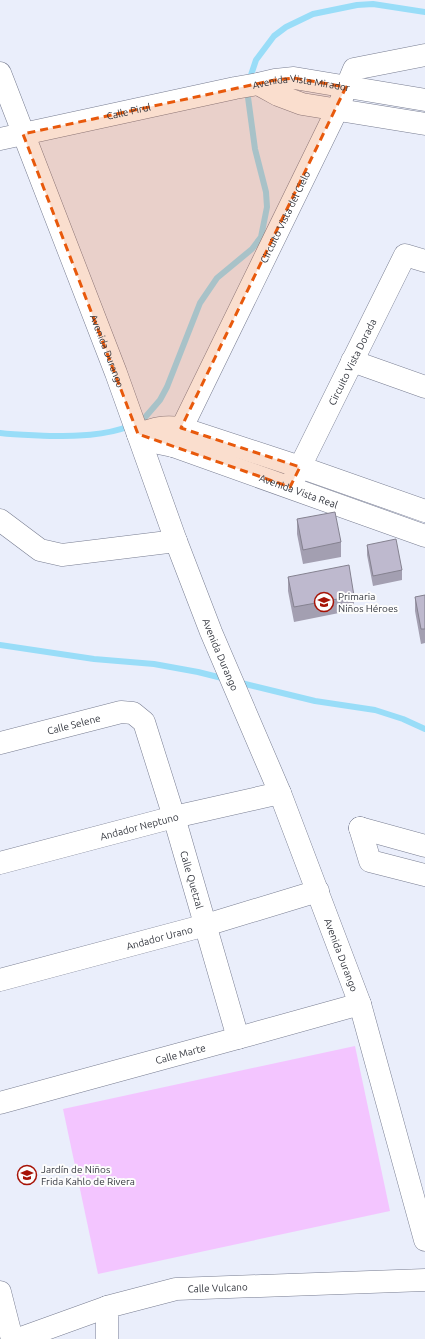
<svg xmlns="http://www.w3.org/2000/svg" width="425" height="1339" viewBox="0 0 425 1339" font-family="Ubuntu,sans-serif">
	<style>
		.green { fill: #f3c5ff }
		.lines { fill: none; stroke-linecap: round; stroke-linejoin: round }
		.stream { stroke: #99ddf8; stroke-width: 6 }
		.street-casing { stroke: #787d91; stroke-width: 23 }
		.secondary-casing { stroke: #787d91; stroke-width: 23 }
		.street { stroke: #fff; stroke-width: 22 }
		.secondary { stroke: #fff; stroke-width: 22 }
		.wall { fill: #a39fb1 }
		.building { fill: #beb9ce; stroke: #858290 }
		.marked { fill: #e8590c; fill-opacity: 0.2; stroke: #e8590c; stroke-width: 3; stroke-dasharray: 8 5; stroke-linejoin: round }
		.labels { text-anchor: middle; stroke-width: 4; stroke-linejoin: round; paint-order: stroke }
		.street-label { font-size: 10px; fill: #33363e; stroke: #fcfcfc }
		.poi-label { font-size: 10px; fill: #33363e; stroke: #fcfcfc; text-anchor: start }
	</style>
	<rect width="100%" height="100%" fill="#eaeefb"/>
	<path class="green" d="M355,1046l35,165 -292,63 -35,-165z"/>
	<g class="lines">
		<path class="stream" d="M249,81l7,-21 18,-24 12,-9 27,-13 44,-9 16,-1 52,8
			M141,422l19,-22 7,-13 33,-84 17,-25 35,-29 9,-12 6,-30 -1,-15 -11,-43 -8,-59
			M0,433c17,2 33,2 50,3 27,0 54,0 80,-10
			M0,645l94,14 60,5 44,8 28,7
			M237,682l78,19 60,9 28,9 22,10"/>
		<g class="street-casing">
			<g id="street">
				<path d="M0,139l23,-5"/>
				<path d="M352,361l73,26"/>
				<path id="s1" d="M138,434l11,7 24,5 252,90"/>
				<path d="M138,434c18,-6 24,-8 43,-6l119,39 125,44"/>
				<path id="s2" d="M173,446l164,-336 17,-41 71,-14"/>
				<path id="s3" d="M293,481l112,-226 20,6"/>
				<path d="M0,520l40,30 22,5 114,-14"/>
				<path id="s4" d="M0,743l121,-31 12,1 11,9 30,95 64,221"/>
				<path d="M360,828l10,33 55,14"/>
				<path d="M360,828l65,18"/>
				<path id="s5" d="M0,863l174,-46 106,-24"/>
				<path id="s6" d="M0,980l206,-55 112,-34"/>
				<path id="s7" d="M0,1103l238,-65 122,-34"/>
				<path d="M0,1292l12,47"/>
				<path d="M18,1339l89,-32"/>
			</g>
		</g>
		<g class="secondary-casing">
			<g id="secondary">
				<path id="s8" d="M0,73l116,300 60,168 35,91 69,161 80,211 65,236"/>
				<path d="M258,84l20,11 24,9 123,20"/>
				<path id="s9" d="M23,134l212,-46 23,-4 17,-4 19,-2 131,22"/>
				<path id="s10" d="M107,1339v-32l69,-18 249,-9"/>
			</g>
		</g>
		<use href="#street" class="street"/>
		<use href="#secondary" class="secondary"/>
	</g>
	<path class="wall" d="M297,519l44,23v15l-38,7 -6,-30z
		M367,545l35,25v10l-29,6 -6,-31z
		M288,577l66,19v14l-60,12 -6,-31z
		M425,595v48l-4,1 -6,-33v-14z"/>
	<path class="building" d="M335,512l6,30 -38,8 -6,-31z
		M396,539l6,31 -29,6 -6,-31z
		M349,565l5,31 -60,11 -6,-30z
		M425,595v34h-4l-6,-32z"/>
	<path class="marked" d="M294,78l52,9 -165,341 119,39 -10,20 -152,-53 -115,-300 252,-54z"/>
	<defs>
		<g id="school-ring" transform="scale(1)"><circle r="9.5" fill="#fcfcfc" stroke="#a61206" stroke-width="1.5"/><path d="M0-5L7-2L0 1L-7-2ZM-4 1L0 2.5L4 1V4Q0 6-4 4Z" fill="#a61206"/></g>
	</defs>
	<g fill-rule="evenodd">
		<use href="#school-ring" x="324" y="602"/>
		<use href="#school-ring" x="27" y="1175"/>
	</g>
	<g class="labels">
		<g class="street-label">
			<text dy="4" stroke="none"><textPath href="#s9" startOffset="284">Avenida Vista Mirador</textPath></text>
			<text dy="4" stroke="none"><textPath href="#s9" startOffset="108">Calle Pirul</textPath></text>
			<text dy="4" stroke="none"><textPath href="#s2" startOffset="255">Circuito Vista del Cielo</textPath></text>
			<text dy="4" stroke="none"><textPath href="#s8" startOffset="298">Avenida Durango</textPath></text>
			<text dy="4" stroke="none"><textPath href="#s3" startOffset="133">Circuito Vista Dorada</textPath></text>
			<text dy="4" stroke="none"><textPath href="#s1" startOffset="171">Avenida Vista Real</textPath></text>
			<text dy="4" stroke="none"><textPath href="#s8" startOffset="622">Avenida Durango</textPath></text>
			<text dy="4" stroke="none"><textPath href="#s4" startOffset="76">Calle Selene</textPath></text>
			<text dy="4" stroke="none"><textPath href="#s5" startOffset="144">Andador Neptuno</textPath></text>
			<text dy="4" stroke="none"><textPath href="#s4" startOffset="316">Calle Quetzal</textPath></text>
			<text dy="4" stroke="none"><textPath href="#s6" startOffset="165">Andador Urano</textPath></text>
			<text dy="4" stroke="none"><textPath href="#s8" startOffset="946">Avenida Durango</textPath></text>
			<text dy="4" stroke="none"><textPath href="#s7" startOffset="187">Calle Marte</textPath></text>
			<text dy="4" stroke="none"><textPath href="#s10" startOffset="145">Calle Vulcano</textPath></text>
		</g>
		<g class="poi-label">
			<text x="338" y="600">Primaria<tspan x="338" dy="12">Niños Héroes</tspan></text>
			<text x="41" y="1173">Jardín de Niños<tspan x="41" dy="12">Frida Kahlo de Rivera</tspan></text>
		</g>
	</g>
</svg>
